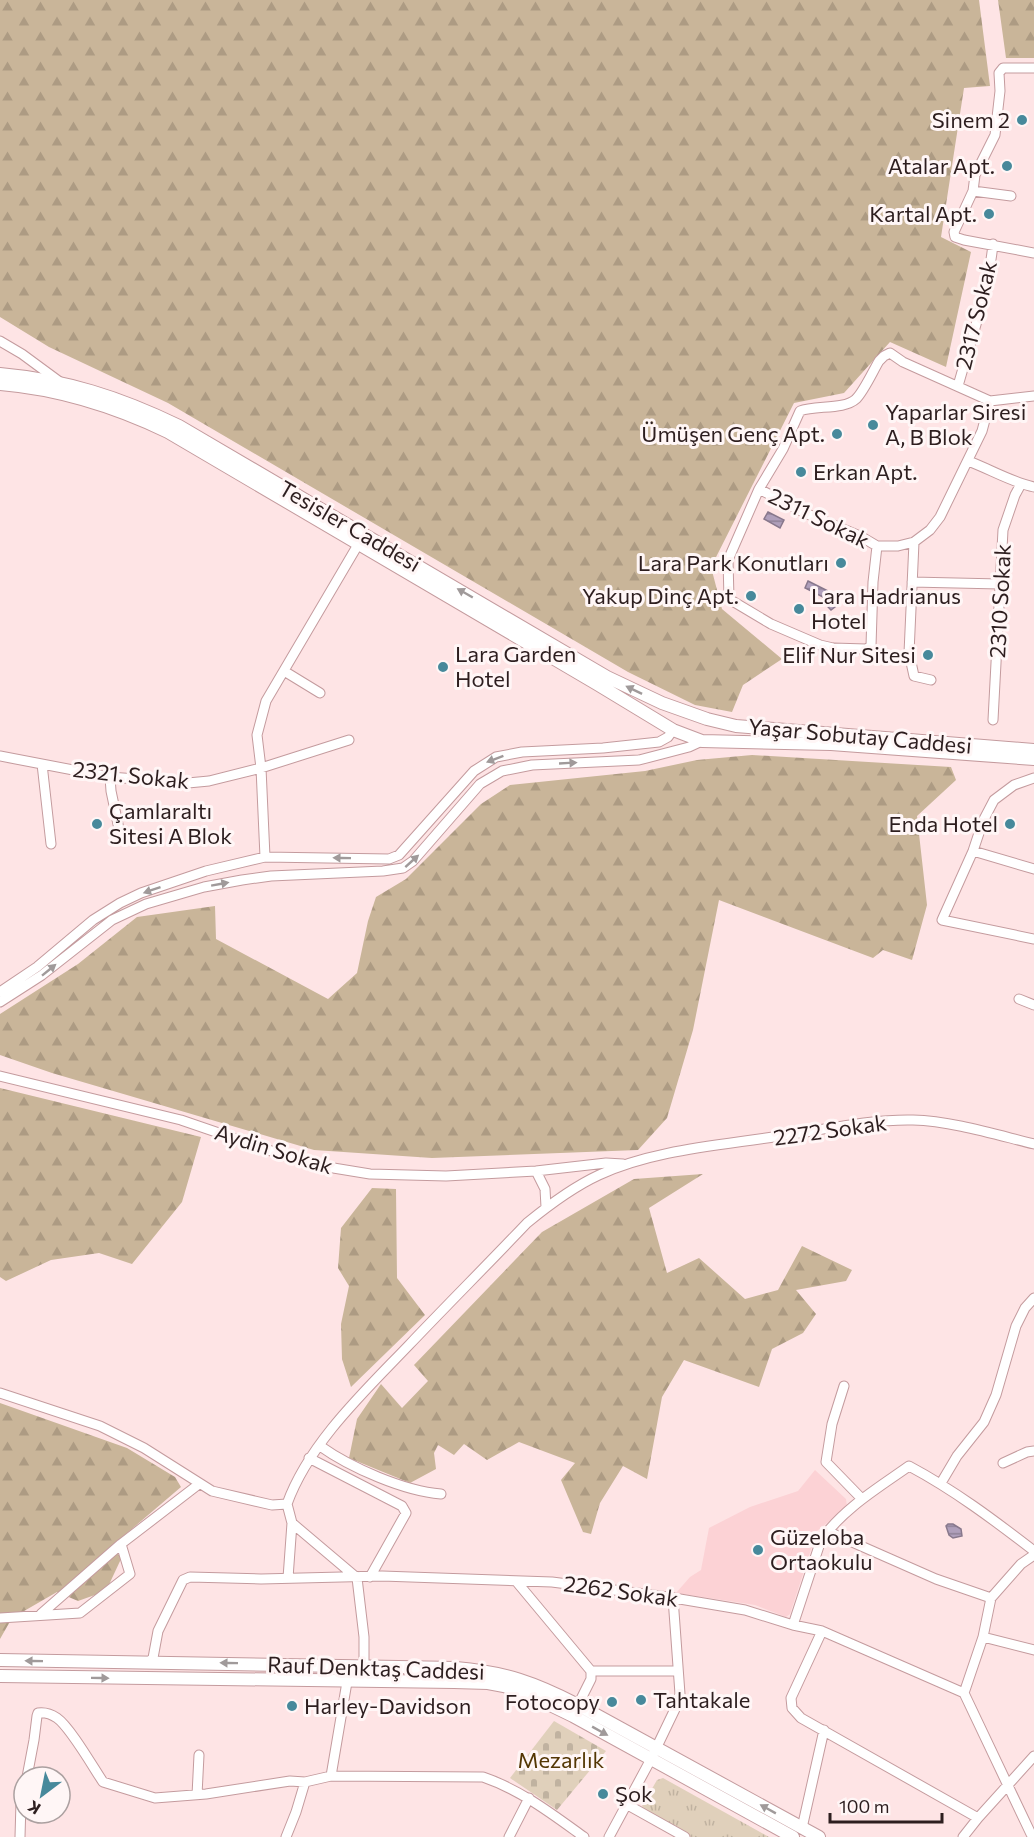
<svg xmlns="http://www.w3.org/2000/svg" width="1034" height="1837" viewBox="0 0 1034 1837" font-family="Commissioner,sans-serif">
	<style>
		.built { fill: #fcd2d5 }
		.forest { fill: url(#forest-firs) }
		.cemetery { fill: url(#cemetery-stones) }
		.park { fill: url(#park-tufts) }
		.water { fill: url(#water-rules); stroke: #88788c; stroke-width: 1.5 }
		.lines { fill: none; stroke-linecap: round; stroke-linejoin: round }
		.minor-casing { stroke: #c49b9e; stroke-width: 11 }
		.major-casing { stroke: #c49b9e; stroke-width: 14 }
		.minor { stroke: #fff; stroke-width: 9 }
		.major { stroke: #fff; stroke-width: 12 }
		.oneway { fill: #a09a9a }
		.poi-dot { fill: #47899b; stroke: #fff6f6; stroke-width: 2 }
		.labels { text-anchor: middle; stroke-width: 6; stroke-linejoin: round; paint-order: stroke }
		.poi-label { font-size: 22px; fill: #2d1e1f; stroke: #fff6f6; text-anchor: end }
		.street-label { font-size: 22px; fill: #2d1e1f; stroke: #fff6f6 }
		.park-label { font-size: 22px; fill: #543704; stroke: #fff6f6 }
	</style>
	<defs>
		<pattern id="forest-firs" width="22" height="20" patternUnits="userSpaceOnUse" patternTransform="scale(1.5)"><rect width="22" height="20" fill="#c9b599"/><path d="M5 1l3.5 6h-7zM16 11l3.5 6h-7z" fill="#ad9b83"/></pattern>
		<pattern id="cemetery-stones" width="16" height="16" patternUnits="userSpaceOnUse" patternTransform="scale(1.5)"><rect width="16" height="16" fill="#e0d0bb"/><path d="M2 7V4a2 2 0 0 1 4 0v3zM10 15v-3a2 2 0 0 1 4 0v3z" fill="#c0b2a0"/></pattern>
		<pattern id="park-tufts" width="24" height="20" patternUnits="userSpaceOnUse" patternTransform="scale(1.5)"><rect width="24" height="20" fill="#e0d0bb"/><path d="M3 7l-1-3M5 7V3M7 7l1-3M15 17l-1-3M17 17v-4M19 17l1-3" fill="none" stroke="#c0b2a0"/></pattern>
		<pattern id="water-rules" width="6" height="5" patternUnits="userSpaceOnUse" patternTransform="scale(1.5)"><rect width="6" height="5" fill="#af9fbb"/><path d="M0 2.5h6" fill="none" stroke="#8f8197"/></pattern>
	</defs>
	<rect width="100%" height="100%" fill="#fee4e5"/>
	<path class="built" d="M815,1470l31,29 1,8 -30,24 -27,83 -4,3 -31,-12 -79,-12 14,-16 11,-7 8,-42 41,-21 48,-16z"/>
	<path class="forest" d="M0,0h979l11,86 -26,2 -23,149 30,15 -25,115 -56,-25 -46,51 -50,10 -83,164 11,42 60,50 -39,26 -11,27 -37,-7 -67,-33 -460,-269 -119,-56 -49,-30z
		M998,0h36v58h-28z
		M752,755l199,12 5,13 -39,36 10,89 -15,55 -29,-10 -10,8 -154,-58 -26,130 -26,88 -29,32 -206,8 -118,-8 -262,-77 -52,-18v-41l78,-50 59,-47 78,-11 1,33 112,60 29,-26 11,-52 8,-24 30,-18 75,-75 29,-19 135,-14 52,-11z
		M0,1088l201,49 -19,65 -50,62 -33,-11 -48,7 -45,21 -6,-4z
		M703,1174l-54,34 18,65 32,-15 46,41 33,-9 24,-44 50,24 -6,11 -50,9 20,24 -13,19 -31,16 -13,38 -75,-27 -22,37 -15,82 -24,-13 -23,37 -9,31 -8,-2 -22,-52 14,-17 -56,-21 -32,18 -23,-16 -10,11 -16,-10 -4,8 2,16 -26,14 -61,-25 8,-39 24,-35 21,24 26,-27 -14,-16 128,-133 92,-53z
		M372,1188l24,1 1,89 28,37 -74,72 -9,-28 -1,-35 8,-38 -11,-18 3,-40z
		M0,1403l127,45 48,29 6,10 -68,58 8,14 -15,32 -28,10 -21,-9 -45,26 -12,21z"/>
	<path class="cemetery" d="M554,1721l52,30 -49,59 -47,-32z"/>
	<path class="park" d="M663,1778l106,59h-78l-46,-27 -3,-4 15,-26z"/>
	<path class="water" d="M768,512l16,8 -4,8 -16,-9z
		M808,581l24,12 3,14 -4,3 -3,-3 -1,-8 -22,-11z
		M948,1524h5l8,5 1,7 -9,2 -4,-3 -3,-9z"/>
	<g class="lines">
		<g class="minor-casing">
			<path id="minor" d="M1034,68h-31l-4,5 1,18 -5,44 -20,40 -2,16 -19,41 1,5 9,3 70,13
				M973,191l38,5
				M0,341l22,13 38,28
				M958,386c13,-47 30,-93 35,-142
				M968,461c22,8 43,21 66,26
				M759,489l46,24 55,23 17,10h21l16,-4 16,-12 10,-13 42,-86 8,-30
				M914,542l-5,111 5,23 17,4
				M877,546l-4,36 -2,64 -5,3 -33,-1 -13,-3 -49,-21 -42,-25 -1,-39 31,-71 24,-40 17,-38c15,-6 44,-1 56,-12 8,-8 17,-28 23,-38l5,-5 6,-3 13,9 87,39 44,-5
				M912,582l88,2
				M284,671l36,22
				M993,720l10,-190 12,-35 6,-11
				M0,756l110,21 78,6 21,-2 52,-13 88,-28
				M42,764l9,80
				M110,777l1,14 8,38
				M1034,778l-20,7 -20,15 -11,21 -10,30 -31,69 92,19
				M973,851l61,18
				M265,857l-4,-89 -4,-33 9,-34 93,-158
				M0,992l37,-25 56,-47 27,-17 21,-10 65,-22 59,-14 124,2 10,-4 75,-84 22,-14 26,-5 81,-4 56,-6 9,-5 5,-7
				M1019,999l15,6
				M0,1002l42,-27 70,-55 34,-16 58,-17 38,-7 29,-4 112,-5 20,-3 10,-7 67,-77 22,-13 30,-6 107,-5 50,-13 13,-6
				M0,1076l181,44 128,44 61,10 76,2 90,-5 70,-8 17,1
				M536,1171l9,18 1,18
				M844,1386l-12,38 -6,38 36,37
				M0,1393l100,33 44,22 68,43 60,14 15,-1c22,-61 78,-113 122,-159 39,-41 79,-81 118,-122 22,-18 46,-36 72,-48 55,-26 127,-30 187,-40 42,-6 85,-16 127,-15 39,1 84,15 121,24
				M320,1446c31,22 84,45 121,48
				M309,1458l93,48 4,7 -36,64
				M1003,1463l24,-11 7,-1
				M941,1483l16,-27 27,-34 12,-27 20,-69 9,-18 9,-10
				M287,1504l5,19 65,55 7,59v25l-3,3
				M827,1531l109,48 55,19
				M288,1578l4,-55
				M516,1581l75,90v8l-13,26
				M41,1614l80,-70
				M0,1618l80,-5 50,-39 -9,-30 78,-60
				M793,1625l28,-85c23,-32 57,-52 88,-74 45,24 85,54 125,85
				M822,1631l-31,67 1,10 9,10 177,100
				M983,1637l51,13
				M149,1662l4,-4 5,-27 25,-51 7,-3 71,2 121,-3 170,6 116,15 77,13 48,15 29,6 142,62
				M591,1671h87
				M964,1693l19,-56 8,-39 30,-34 13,-9
				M964,1693l67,141 3,1
				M331,1776l16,-94
				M27,1777l7,-37 3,-24 1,-3c7,-1 13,1 19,5 13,9 36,49 46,64l52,16 51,-4 84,-13 15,1 26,-6 152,1c38,13 69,37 101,60
				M197,1795l2,-40
				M626,1804l59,33
				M802,1828l22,-98
				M20,1837l1,-35 3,-11
				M286,1837l10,-25 9,-30
				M509,1837l20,-39
				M609,1837l42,-78 24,-50 5,-15 -7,-96
				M963,1837l15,-19 56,-62"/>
		</g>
		<g class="major-casing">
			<path id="major" d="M0,374c66,6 119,23 179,52l428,251 55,26 45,16 29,7 298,24
				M0,384c60,5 114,22 168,48l429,252 76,46 29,11 129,3 203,15
				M0,1660l456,8c49,4 79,15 122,37l241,132
				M0,1676l454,6 34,1 16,3 36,14 33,16 220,121"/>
		</g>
		<use href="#minor" class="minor"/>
		<use href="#major" class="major"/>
	</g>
	<defs><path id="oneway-solid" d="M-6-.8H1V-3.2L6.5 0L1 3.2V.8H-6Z" transform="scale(1.5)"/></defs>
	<g class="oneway">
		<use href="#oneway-solid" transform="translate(465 593) rotate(-150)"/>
		<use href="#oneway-solid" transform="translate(634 690) rotate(-154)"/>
		<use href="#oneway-solid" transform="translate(495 759) rotate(159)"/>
		<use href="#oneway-solid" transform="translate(568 763) rotate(-3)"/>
		<use href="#oneway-solid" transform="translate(342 858) rotate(-179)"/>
		<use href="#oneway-solid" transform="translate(412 861) rotate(-42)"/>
		<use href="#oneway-solid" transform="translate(220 884) rotate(-10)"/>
		<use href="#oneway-solid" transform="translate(152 890) rotate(161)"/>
		<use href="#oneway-solid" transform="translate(49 970) rotate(-39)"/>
		<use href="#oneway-solid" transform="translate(34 1661) rotate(-179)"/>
		<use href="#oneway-solid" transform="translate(229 1663) rotate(-179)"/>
		<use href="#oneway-solid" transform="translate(100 1678) rotate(1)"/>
		<use href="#oneway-solid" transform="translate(600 1731) rotate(29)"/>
		<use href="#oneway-solid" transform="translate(768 1809) rotate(-151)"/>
	</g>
	<g class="poi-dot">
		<circle cx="1022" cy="120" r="6"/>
		<circle cx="1007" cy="166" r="6"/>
		<circle cx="989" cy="214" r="6"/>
		<circle cx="873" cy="425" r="6"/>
		<circle cx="837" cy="434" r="6"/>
		<circle cx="801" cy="472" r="6"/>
		<circle cx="841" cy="563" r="6"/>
		<circle cx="751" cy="596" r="6"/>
		<circle cx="799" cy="609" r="6"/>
		<circle cx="928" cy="655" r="6"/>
		<circle cx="443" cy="667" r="6"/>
		<circle cx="97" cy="824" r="6"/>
		<circle cx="1010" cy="824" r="6"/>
		<circle cx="758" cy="1550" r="6"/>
		<circle cx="641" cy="1700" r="6"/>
		<circle cx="612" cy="1702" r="6"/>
		<circle cx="292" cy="1706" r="6"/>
		<circle cx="603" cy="1794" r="6"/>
	</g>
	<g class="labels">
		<g class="poi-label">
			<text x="1010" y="128">Sinem 2</text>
			<text x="995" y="174">Atalar Apt.</text>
			<text x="977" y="222">Kartal Apt.</text>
			<text x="885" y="420" text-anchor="start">Yaparlar Siresi<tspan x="885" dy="25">A, B Blok</tspan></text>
			<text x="825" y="442">Ümüşen Genç Apt.</text>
			<text x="813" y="480" text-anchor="start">Erkan Apt.</text>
			<text x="829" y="571">Lara Park Konutları</text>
			<text x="739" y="604">Yakup Dinç Apt.</text>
			<text x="811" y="604" text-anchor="start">Lara Hadrianus<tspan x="811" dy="25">Hotel</tspan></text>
			<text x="455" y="662" text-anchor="start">Lara Garden<tspan x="455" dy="25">Hotel</tspan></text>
			<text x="916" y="663">Elif Nur Sitesi</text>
			<text x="109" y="819" text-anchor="start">Çamlaraltı<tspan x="109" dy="25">Sitesi A Blok</tspan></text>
			<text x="998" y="832">Enda Hotel</text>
			<text x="770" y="1545" text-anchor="start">Güzeloba<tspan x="770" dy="25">Ortaokulu</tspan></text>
			<text x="653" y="1708" text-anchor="start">Tahtakale</text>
			<text x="600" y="1710">Fotocopy</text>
			<text x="304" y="1714" text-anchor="start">Harley-Davidson</text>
			<text x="615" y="1802" text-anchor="start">Şok</text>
		</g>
		<g class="street-label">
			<text transform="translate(976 315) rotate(-76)" y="8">2317 Sokak</text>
			<text transform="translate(819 518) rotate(26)" y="8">2311 Sokak</text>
			<text transform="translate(350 526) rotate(30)" y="8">Tesisler Caddesi</text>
			<text transform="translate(1000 601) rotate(-87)" y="8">2310 Sokak</text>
			<text transform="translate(860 736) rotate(5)" y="8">Yaşar Sobutay Caddesi</text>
			<text transform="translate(131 775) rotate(6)" y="8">2321. Sokak</text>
			<text transform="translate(830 1130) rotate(-8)" y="8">2272 Sokak</text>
			<text transform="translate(274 1149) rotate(17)" y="8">Aydin Sokak</text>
			<text transform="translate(621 1591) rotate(8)" y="8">2262 Sokak</text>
			<text transform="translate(376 1668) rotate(2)" y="8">Rauf Denktaş Caddesi</text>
		</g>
		<g class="park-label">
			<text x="561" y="1768">Mezarlık</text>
		</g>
	</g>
	<g transform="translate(42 1795) rotate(212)"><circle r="28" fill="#fff6f6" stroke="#aba0a0" stroke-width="1.5"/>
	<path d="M0-4.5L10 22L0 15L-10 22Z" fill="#47899b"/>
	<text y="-9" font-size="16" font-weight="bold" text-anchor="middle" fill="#2d1e1f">K</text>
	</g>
	<path d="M830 1813v9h112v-9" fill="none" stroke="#2d1e1f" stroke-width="3"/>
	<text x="839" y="1813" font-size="18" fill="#2d1e1f" stroke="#fff6f6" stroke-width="4.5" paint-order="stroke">100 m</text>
</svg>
